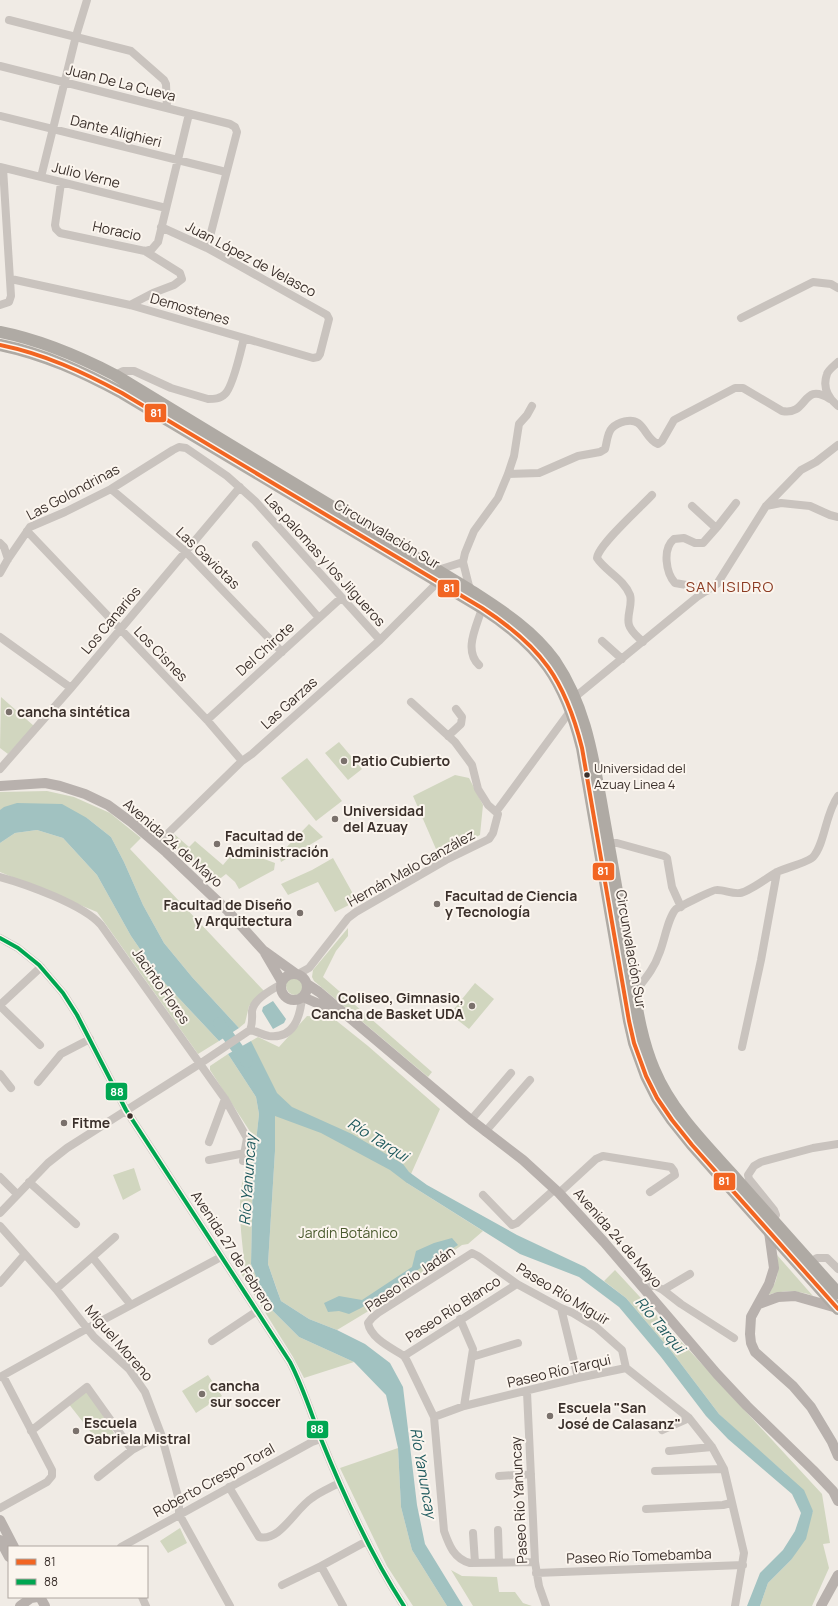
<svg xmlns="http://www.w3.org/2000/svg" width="838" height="1606" viewBox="0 0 838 1606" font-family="Manrope,sans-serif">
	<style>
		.green { fill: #d1d6bf }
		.water { fill: #a1c2c1 }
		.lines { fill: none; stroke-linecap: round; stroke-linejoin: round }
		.river { stroke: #a1c2c1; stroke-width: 12 }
		.minor { stroke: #c9c3be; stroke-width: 8 }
		.major { stroke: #b8b1ad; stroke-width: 10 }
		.highway { stroke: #afaaa4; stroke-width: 12 }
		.bus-1-casing { stroke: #fbf5ee; stroke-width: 7 }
		.bus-2-casing { stroke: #fbf5ee; stroke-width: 7 }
		.bus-1 { stroke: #f26522; stroke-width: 4 }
		.bus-2 { stroke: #00a651; stroke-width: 4 }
		.poi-dot { fill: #7a716c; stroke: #fbf5ee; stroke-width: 1.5 }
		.bus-dot { fill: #3b302b; stroke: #fbf5ee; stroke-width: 1.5 }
		.labels { text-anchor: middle; stroke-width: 4; stroke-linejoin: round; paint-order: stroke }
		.bus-label { font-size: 13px; fill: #3b302b; stroke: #fbf5ee; text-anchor: start }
		.street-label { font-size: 14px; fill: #3b302b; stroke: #fbf5ee }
		.poi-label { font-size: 14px; font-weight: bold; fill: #3b302b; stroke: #fbf5ee; text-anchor: start }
		.park-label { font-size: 14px; fill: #4a5a2e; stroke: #fbf5ee }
		.neighbourhood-label { font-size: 15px; letter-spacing: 1px; fill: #8c3b22; stroke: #fbf5ee }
		.water-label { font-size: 15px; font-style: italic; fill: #1f5a5e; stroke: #fbf5ee }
		.line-badge { stroke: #fbf5ee; stroke-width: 1.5 }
		.badge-label { font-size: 11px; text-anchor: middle; font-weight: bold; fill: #fff }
	</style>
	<rect width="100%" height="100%" fill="#f0ebe5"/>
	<path class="green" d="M1,697l33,29 -26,28 -8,-6z
		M339,742l23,27 -14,11 -23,-27z
		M307,758l35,43 -26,20 -35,-43z
		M455,775l14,3 14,27 -3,30 -41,21 -26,-60z
		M47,791l27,6 36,16 31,25 -11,11 134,142 -15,15 -4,17 -6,5 -47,-51 -28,-34 -21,-38 -19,-43 -13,-25 -24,-19 -87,-8v-18z
		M309,824l14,13 -42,25 -2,-7z
		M37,830l26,8 34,37 34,61 29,42 59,63 -21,13 -101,-142 -97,-40v-29l15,-10z
		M173,833l16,14 6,-6 28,24 16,-19 12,8 24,9 -1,7 -35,19 -4,-7 -9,-8 -9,7 -46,-36 -2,-4z
		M333,858l24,43 -22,11 -17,-30 -30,13 -7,-11 31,-14z
		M348,928v8l-12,15 -13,26 109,95 -4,5 -114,-96 -2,-4 1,-7z
		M286 986a9 9 0 1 1 18 0a9 9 0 1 1-18 0Z
		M475,983l19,16 -25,30 -19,-15z
		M307,1016l26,2 35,28 72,63 -33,74 76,48 -15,13 -6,1 -49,34 2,4 -78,47 -28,-11 -28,-18 -13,-37 7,-113 -24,-110 7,-4 21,10z
		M228,1054l28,43 3,17 -6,55 -2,95 13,32 6,12 29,29 55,25 -50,16 -11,-21 -53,-85 5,-3c-3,-32 -10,-69 1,-101h3l2,-35 -41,-63v-4z
		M134,1168l7,22 -18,10 -10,-25z
		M777,1255l36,41c-15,-6 -30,-6 -45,-1 9,-12 12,-25 9,-40z
		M615,1270l207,224 8,49 -7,1 6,24 -17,38h-52l8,-23 23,-23 22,-49 -28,-38 -36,-31 -30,-28 -47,-62 -46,-54 -22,-17z
		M208,1375l14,21 -26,17 -14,-22z
		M87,1390l27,43 -13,12 -33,-42z
		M398,1448l3,59 11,43 35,56h-34l-26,-40 -47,-98z
		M180,1528l7,15 -19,10 -8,-12z
		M451,1570l11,6 35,1 2,15h16l8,11 9,3h-59z"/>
	<path class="water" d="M17,803l45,1 25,14 24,19 13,25 19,43 21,38 28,34 47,51 -20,13 -59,-63 -29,-42 -34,-61 -34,-37 -26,-8 -22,3 -15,10v-33l4,-3z
		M273,1001l13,18 -2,4 -11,6 -11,-18 1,-4z
		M251,1041l26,52 15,14 60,27 51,30 6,8 18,13 90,50 68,32 41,31 46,54 47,62 85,76 9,21 -7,28 -15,21 -23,23 -8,23h-13l13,-33 23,-23 12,-19 6,-18 -9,-19 -64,-55 -22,-23 -45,-59 -42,-50 -40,-30 -59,-23 -113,-71 -17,-13 -69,-37 -46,-17v35l-7,113 9,26 4,11 28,18 28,11 28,14 25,19 13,24 14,118 8,39 38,62h-16l-35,-56 -11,-43 -3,-59 -12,-53 -32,-33 -55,-25 -29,-29 -6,-12 -13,-32 2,-95 6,-55 -3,-17 -28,-43z
		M452,1238l6,7 -33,20 -64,43 -12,6 -10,-3 -11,1 -4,-9 15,-7 23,4 50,-33 4,-16 18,-8z"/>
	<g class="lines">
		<path class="river" d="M219,1023l28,39"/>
		<path class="minor" d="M9,20l122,31 33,29 2,4 1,24
			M0,66l230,58 5,3 2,5 -30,116
			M0,116l226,56
			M0,167l166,41
			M41,177l35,-141 11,-36
			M61,183l-6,42 1,4 4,4 85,18 7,-2 6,-7 31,-128
			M11,279l119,26 183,53 5,-1 2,-3 9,-35 -2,-4 -89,-50 -31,-17 -46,-21
			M0,305l9,-3 2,-6 -8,-128
			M130,305l23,-12 21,-8 8,-6 -2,-6 -35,-22
			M741,318l72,-36 18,2 7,4
			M838,362c-3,3 -10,8 -11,12 -5,14 1,24 11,32
			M115,375l8,-4h11l37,17 37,11c6,0 12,0 17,-5 8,-7 16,-44 19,-56
			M508,474l31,-1 39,-17 22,-4 5,-3c2,-6 2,-16 7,-21 6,-6 19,-10 26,-5 8,6 10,17 20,21l4,-3 12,-21 61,-32h8l39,23c27,5 19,-30 48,-12
			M111,489l75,63 96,100
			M692,506l24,22
			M766,506l15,-3 29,3 20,9 8,2
			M27,531l180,189 35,41
			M0,543l4,4 4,12
			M256,545l63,73
			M438,570l25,-8
			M0,573l8,-14 22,-32 35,-15 46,-23 62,-39 6,-3 7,1 41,28 28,25 125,139
			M470,590l-7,-28 2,-9 9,-22 24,-33 10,-24 6,-18 5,-32 8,-9 5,-9
			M707,591l-15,-5 -17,-3c-9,-10 -13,-34 -1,-44l10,-1 11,5h8l15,-17 18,-23
			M0,637l71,51
			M602,641l20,18
			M643,642c-5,-5 -12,-10 -14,-17 -3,-9 4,-20 1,-30 -6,-16 -25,-24 -33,-37 1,-13 45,-52 55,-63
			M479,665c-16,-15 -2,-39 3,-57
			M575,697l122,-100 20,-13 49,-78 35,-36 15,-8 22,-17
			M411,702l44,40 17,23 6,24 10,16 8,7
			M207,720l134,-122
			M448,736l13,-12 1,-7 -6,-8
			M0,769l71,-81 169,-201
			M609,843h8l47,13 3,2 5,29 9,20
			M157,844l85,-83 10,-7 128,-114 58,-58
			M0,877c26,7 84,28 101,48l124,174 22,39 -4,23
			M0,938l18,10 21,17 24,28 14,22 49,95 164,252c13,25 21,51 31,77 23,57 49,115 83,167
			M298,974l11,-6 39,-50 8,-6 90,-52 43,-21 4,-6 5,-19 -2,-2 75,-102
			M635,992c9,-12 19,-23 24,-38 5,-11 9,-37 17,-45 3,-2 38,-20 41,-19 8,0 15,4 23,3 9,-1 28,-16 37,-21 8,-4 32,-10 36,-15 12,-13 12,-43 25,-61
			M0,1005l41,-38
			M0,1006l40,39
			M250,1030c7,1 12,5 19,6 25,3 31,-19 33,-38
			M742,1047l19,-87 16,-88
			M0,1074l11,14
			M38,1082l23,-28 29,-15
			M471,1120l40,-47
			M485,1132l45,-52
			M209,1142l16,-43
			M209,1160l36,-7
			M0,1177l17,17
			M29,1182l47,42
			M559,1193l37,-34 7,-3 68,11 3,4 1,4 -25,17
			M483,1195l29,30 5,-2 38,-34
			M0,1213l48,-50 19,-15 134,-85 49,-33c3,-7 2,-12 2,-19 2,-13 20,-21 29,-27
			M773,1220l3,-5 -2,-5 -25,-31 -1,-4 6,-9 7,-4 52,-14 25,-4
			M0,1226l56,63 38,48 35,32 16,23 16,42 18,66v14l51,92
			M93,1258l38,47
			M810,1262l7,-4h10l11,11
			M0,1283l25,-29
			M56,1289l59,-52
			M645,1289l9,-4 9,5 18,14 53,34
			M663,1290l27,-16
			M561,1308l17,70
			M460,1319l13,30 -9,57
			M212,1341l45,-30
			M404,1356l113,-72
			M472,1357l46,-14
			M626,1368l63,50 23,29 12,22 20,84 -9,53
			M0,1377l88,-49 133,-71
			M527,1392l8,170 4,24 7,20
			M434,1417l30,-11 114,-28 48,-10
			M662,1430l27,-12
			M31,1431l56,-44 45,63
			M669,1451l43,-4
			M655,1471l69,-2
			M499,1476l32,-2
			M98,1477l34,-27 29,-16
			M229,1487l30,50c21,5 36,-28 53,-39 8,-6 18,-10 27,-15
			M0,1508l47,-26 5,-6v-6l-49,-94
			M646,1509l77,-4 8,-2
			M498,1530l1,32
			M473,1533l2,30
			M121,1547l191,-105 9,-3
			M535,1562l-65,1c-16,-4 -21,-18 -26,-32l-10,-114 -27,-56 -3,-5c-12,-8 -33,-17 -36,-33l4,-5 6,-5 94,-60 6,3 39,28 44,24 12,5 23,14 26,23 4,18
			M321,1566l22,40
			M536,1573l207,-8
			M282,1585l39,-19 46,-25
			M142,1597l4,9"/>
		<path class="major" d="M0,786l45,-3 15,3 25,8 23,11 23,17 35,30 60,57 37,41 32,23
			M265,953l17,29
			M281 987a13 13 0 1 1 26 0a13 13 0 1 1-26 0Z
			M307,984l12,8 152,128 52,40 36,33 45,49 113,132 30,32 66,64 20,21 5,10
			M303,997l34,15
			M769,1232l5,36 -5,16 -18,33 -1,17 1,9 4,9 38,34 18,21 21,35 6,14
			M759,1304l19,-7 17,-1 42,12
			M0,1520l14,27
			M0,1540l9,17
			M40,1597l5,9
			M20,1606l11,-8 6,-1
			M821,1606l17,-31"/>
		<path class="highway" d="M0,332c41,8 78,24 115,43l355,215c31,20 63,40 85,71 29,43 37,91 46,140 9,52 19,104 27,156 7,37 11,77 26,112 17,41 50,74 79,106 35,40 70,79 105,118
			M0,345c44,9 83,27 122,48l360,215c60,39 83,72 100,140l47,273 5,22 12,33 11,22 15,22 20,25 146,164"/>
		<g class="bus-1-casing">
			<path id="bus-1" d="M0,345c44,9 83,27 122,48l360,215c60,39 83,72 100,140l47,273 5,22 12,33 11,22 15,22 20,25 146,164"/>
		</g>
		<g class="bus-2-casing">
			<path id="bus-2" d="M0,938l18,10 21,17 24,28 14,22 49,95 164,252c13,25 21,51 31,77 23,57 49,115 83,167"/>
		</g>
		<use href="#bus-1" class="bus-1"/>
		<use href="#bus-2" class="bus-2"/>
	</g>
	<g class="poi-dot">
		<circle cx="9" cy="712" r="4"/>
		<circle cx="344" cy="761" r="4"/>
		<circle cx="335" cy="819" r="4"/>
		<circle cx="217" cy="844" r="4"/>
		<circle cx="437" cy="904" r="4"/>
		<circle cx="300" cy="913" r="4"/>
		<circle cx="472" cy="1006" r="4"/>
		<circle cx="64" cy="1123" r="4"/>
		<circle cx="202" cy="1394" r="4"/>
		<circle cx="550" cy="1416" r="4"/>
		<circle cx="76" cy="1431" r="4"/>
	</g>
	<g class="bus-dot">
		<circle cx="587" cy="775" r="3.5"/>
		<circle cx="130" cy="1116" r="3.5"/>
	</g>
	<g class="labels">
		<g class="bus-label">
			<text x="594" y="773">Universidad del<tspan x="594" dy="16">Azuay Linea 4</tspan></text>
		</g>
		<g class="street-label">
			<text transform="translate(121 83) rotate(14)" y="5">Juan De La Cueva</text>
			<text transform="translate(116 131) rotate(14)" y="5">Dante Alighieri</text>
			<text transform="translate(86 175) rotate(14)" y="5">Julio Verne</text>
			<text transform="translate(117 231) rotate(12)" y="5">Horacio</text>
			<text transform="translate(251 259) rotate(28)" y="5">Juan López de Velasco</text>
			<text transform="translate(190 309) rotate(16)" y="5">Demostenes</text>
			<text transform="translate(73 492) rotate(-28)" y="5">Las Golondrinas</text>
			<text transform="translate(387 534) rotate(31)" y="5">Circunvalación Sur</text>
			<text transform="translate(208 558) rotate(44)" y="5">Las Gaviotas</text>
			<text transform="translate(325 560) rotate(48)" y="5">Las palomas y los Jilgueros</text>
			<text transform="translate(111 620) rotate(-50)" y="5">Los Canarios</text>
			<text transform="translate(265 649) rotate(-42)" y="5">Del Chirote</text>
			<text transform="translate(161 654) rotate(46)" y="5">Los Cisnes</text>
			<text transform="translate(289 703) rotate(-42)" y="5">Las Garzas</text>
			<text transform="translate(173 843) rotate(41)" y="5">Avenida 24 de Mayo</text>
			<text transform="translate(411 868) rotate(-29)" y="5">Hernán Malo Ganzález</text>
			<text transform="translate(631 949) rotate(80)" y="5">Circunvalación Sur</text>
			<text transform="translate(161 986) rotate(55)" y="5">Jacinto Flores</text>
			<text transform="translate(618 1238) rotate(49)" y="5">Avenida 24 de Mayo</text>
			<text transform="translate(233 1251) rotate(57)" y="5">Avenida 27 de Febrero</text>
			<text transform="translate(410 1279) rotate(-34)" y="5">Paseo Río Jadán</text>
			<text transform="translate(563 1294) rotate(31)" y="5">Paseo Río Miguir</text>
			<text transform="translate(453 1309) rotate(-33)" y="5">Paseo Río Blanco</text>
			<text transform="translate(119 1343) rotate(49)" y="5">Miguel Moreno</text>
			<text transform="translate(559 1371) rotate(-13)" y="5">Paseo Río Tarqui</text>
			<text transform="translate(214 1480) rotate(-29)" y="5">Roberto Crespo Toral</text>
			<text transform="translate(519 1500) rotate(-93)" y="5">Paseo Río Yanuncay</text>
			<text transform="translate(639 1556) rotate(-2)" y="5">Paseo Río Tomebamba</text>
		</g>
		<g class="poi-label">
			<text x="17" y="717">cancha sintética</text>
			<text x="352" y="766">Patio Cubierto</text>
			<text x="343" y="816">Universidad<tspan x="343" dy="16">del Azuay</tspan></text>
			<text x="225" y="841">Facultad de<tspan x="225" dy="16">Administración</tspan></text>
			<text x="445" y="901">Facultad de Ciencia<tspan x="445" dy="16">y Tecnología</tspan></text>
			<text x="292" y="910" text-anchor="end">Facultad de Diseño<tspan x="292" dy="16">y Arquitectura</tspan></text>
			<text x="464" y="1003" text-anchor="end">Coliseo, Gimnasio,<tspan x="464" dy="16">Cancha de Basket UDA</tspan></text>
			<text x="72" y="1128">Fitme</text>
			<text x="210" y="1391">cancha<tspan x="210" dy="16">sur soccer</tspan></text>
			<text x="558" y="1413">Escuela "San<tspan x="558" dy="16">José de Calasanz"</tspan></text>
			<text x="84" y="1428">Escuela<tspan x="84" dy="16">Gabriela Mistral</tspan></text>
		</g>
		<g class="park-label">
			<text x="348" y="1238">Jardín Botánico</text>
		</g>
		<g class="neighbourhood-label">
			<text x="730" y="592">SAN ISIDRO</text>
		</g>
		<g class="water-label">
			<text transform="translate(378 1140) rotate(32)" y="5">Río Tarqui</text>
			<text transform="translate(248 1180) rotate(-86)" y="5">Río Yanuncay</text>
			<text transform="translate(660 1325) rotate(50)" y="5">Río Tarqui</text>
			<text transform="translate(423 1473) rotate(80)" y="5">Río Yanuncay</text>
		</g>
	</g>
	<g class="line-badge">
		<rect x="144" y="403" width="23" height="20" rx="4" fill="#f26522"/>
		<rect x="437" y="579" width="23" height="19" rx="4" fill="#f26522"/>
		<rect x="592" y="862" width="23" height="19" rx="4" fill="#f26522"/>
		<rect x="105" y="1082" width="23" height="19" rx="4" fill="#00a651"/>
		<rect x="713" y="1172" width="23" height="19" rx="4" fill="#f26522"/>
		<rect x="306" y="1420" width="23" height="19" rx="4" fill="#00a651"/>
	</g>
	<g class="badge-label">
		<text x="156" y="417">81</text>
		<text x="449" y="592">81</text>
		<text x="603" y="875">81</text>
		<text x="117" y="1096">88</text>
		<text x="724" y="1185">81</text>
		<text x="317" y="1433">88</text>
	</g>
	<rect x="8" y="1546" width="140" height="52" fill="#fbf5ee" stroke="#aea6a0"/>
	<rect x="16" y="1559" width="20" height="6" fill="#f26522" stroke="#aea6a0"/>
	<text x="44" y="1566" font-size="12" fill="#3b302b">81</text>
	<rect x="16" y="1579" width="20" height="6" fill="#00a651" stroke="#aea6a0"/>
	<text x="44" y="1586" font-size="12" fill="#3b302b">88</text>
</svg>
